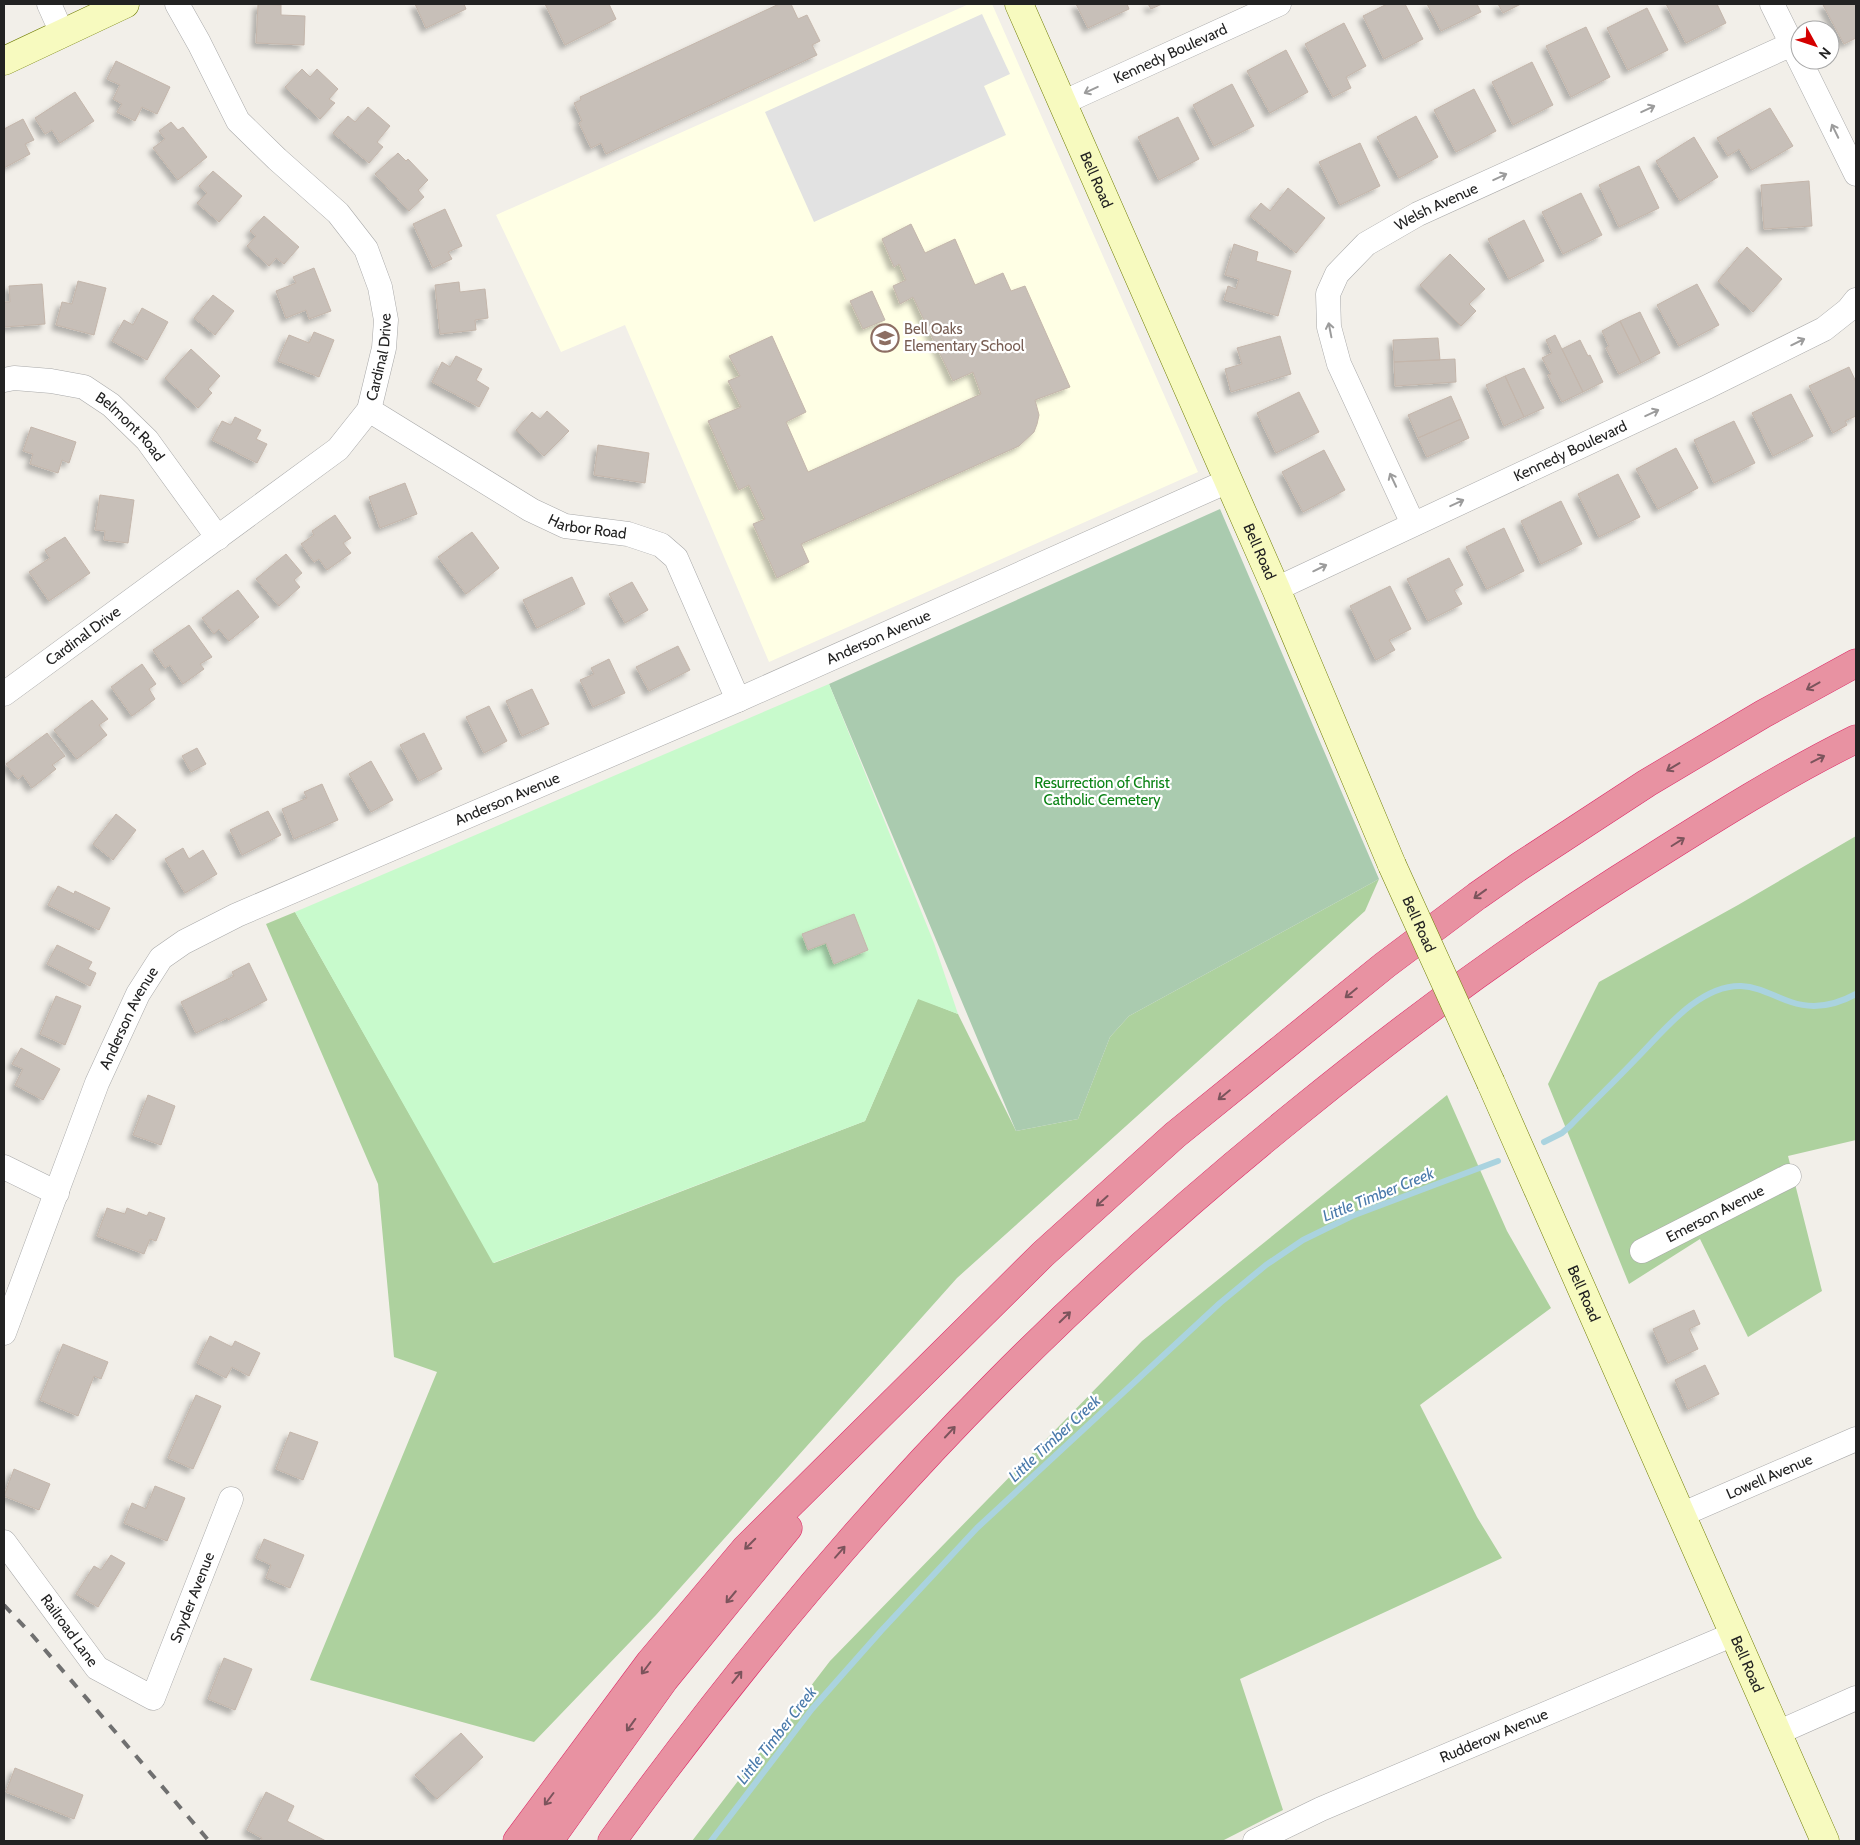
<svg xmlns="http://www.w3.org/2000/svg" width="1860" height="1845" viewBox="0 0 1860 1845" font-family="Cabin,sans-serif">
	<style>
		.education { fill: #ffffe5 }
		.forest { fill: #add19e }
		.cemetery { fill: #aacbaf }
		.park { fill: #c8facc }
		.parking { fill: #e2e2e2 }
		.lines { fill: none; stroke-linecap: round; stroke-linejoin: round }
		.stream { stroke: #aad3df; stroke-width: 6 }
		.building { fill: #c7bfb8; stroke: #c4b6ab; filter: url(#shadow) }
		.street-casing { stroke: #a9a9a9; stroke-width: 25 }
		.secondary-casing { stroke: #707d05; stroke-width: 29 }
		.highway-casing { stroke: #dc2a67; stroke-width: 29 }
		.street { stroke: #fff; stroke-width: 24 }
		.secondary { stroke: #f7fabf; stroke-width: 28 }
		.highway { stroke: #e892a2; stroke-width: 28 }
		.rail { stroke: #707070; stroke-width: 4; stroke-dasharray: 10 10; stroke-linecap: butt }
		.secondary-bridge-casing { stroke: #707d05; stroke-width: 29; stroke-linecap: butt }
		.secondary-bridge { stroke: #f7fabf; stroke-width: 28 }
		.oneway { stroke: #9c9c9c }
		.oneway2 { stroke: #7b545c }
		.labels { text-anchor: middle; stroke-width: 4.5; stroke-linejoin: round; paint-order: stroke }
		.street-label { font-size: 15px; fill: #222; stroke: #fff }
		.education-label { font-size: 15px; fill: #785e54; stroke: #fff; text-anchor: start }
		.park-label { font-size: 15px; fill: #0c8416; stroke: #fff }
		.water-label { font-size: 16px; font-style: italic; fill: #4a7aab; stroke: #fff }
	</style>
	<defs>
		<filter id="shadow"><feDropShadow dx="-4.5" dy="4.5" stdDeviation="2.5" flood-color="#0004"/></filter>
	</defs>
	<rect width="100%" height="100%" fill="#f2efe9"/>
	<path class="education" d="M969,4h23l206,468 -429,190 -144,-337 -64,27 -65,-137z"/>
	<path class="forest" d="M1856,836v304l-68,16 34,135 -74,46 -48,-98 -71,45 -81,-200 51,-102 139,-77z
		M1379,879l-14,32 -408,367 -301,337 -122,127 -224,-62 127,-308 -43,-15 -16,-173 -112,-260 29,-12 199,351 371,-142 53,-123 40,16 58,117 62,-12 32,-82 19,-21z
		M1447,1095l60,136 44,77 -131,97 57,112 25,41 -262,121 43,131 -61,31h-530l138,-180 312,-320z"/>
	<path class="cemetery" d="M1220,509l159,370 -250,137 -19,21 -32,82 -62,12 -187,-447z"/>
	<path class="park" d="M829,684l105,259 24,71 -40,-15 -53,122 -372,142 -198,-351z"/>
	<path class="parking" d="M982,14l28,60 -26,12 22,49 -192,87 -49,-110z"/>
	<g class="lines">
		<path class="stream" d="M1544,1142l18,-9 9,-8c21,-22 43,-43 64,-65 27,-27 63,-75 106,-74 19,1 32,10 50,16 23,8 45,3 65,-8
			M711,1841l101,-132 69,-78 96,-103 243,-225 46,-38 37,-25 49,-24 146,-55"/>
	</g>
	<path class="building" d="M258,4l23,1v10l24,1 -1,29 -48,-2z
		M415,4h49l2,5 -40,19z
		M545,4h64l7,15 -51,26z
		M779,4h12l7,15 9,-4 13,26 -8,4 5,10 -211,99 -5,-11 -10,5 -12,-25 3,-2 -8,-18 7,-3 -1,-3z
		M1076,4h51l2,5 -41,19z
		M1148,4h14l-11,5z
		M1387,4h18l18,35 -39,20 -21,-43z
		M1427,4h50l4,8 -40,19z
		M1498,4h23l-18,9z
		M1666,4h51l9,19 -40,20z
		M1826,4h30v34l-12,6 -21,-39z
		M1647,8l21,42 -40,20 -21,-42z
		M1344,23l22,43 -20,11 5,11 -18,9 -28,-53z
		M1586,27l24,50 -39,20 -25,-51z
		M1286,50l22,42 -38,21 -23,-42z
		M116,61l54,26 -13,27 -15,-7 -7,14 -18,-9 5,-8 -9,-5 7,-14 -13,-6z
		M1532,62l21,43 -40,20 -21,-43z
		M302,69l8,8 7,-8 21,20 -9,10 6,4 -15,16 -35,-32z
		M1232,84l22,42 -40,20 -21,-41z
		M1474,89l22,42 -40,21 -22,-42z
		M75,92l19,29 -34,22 -8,-13 -7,4 -10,-16z
		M368,107l22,19 -13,16 6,5 -14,16 -36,-30 15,-17 7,6z
		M1770,108l23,38 -41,24 -13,-21 -11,7 -11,-18z
		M1416,116l22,41 -39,21 -22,-41z
		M1178,117l21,42 -40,21 -21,-43z
		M23,119l11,21 -9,4 5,10 -26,14v-39z
		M171,122l7,8 5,-3 24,30 -29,23 -25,-32 12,-9 -6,-8z
		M1694,137l24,40 -38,24 -24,-40z
		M1360,143l20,43 -40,19 -21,-43z
		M398,153l8,8 2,-2 20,21 -10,10 6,7 -15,14 -34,-37z
		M1639,166l20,42 -40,19 -20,-42z
		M213,171l29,25 -23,26 -22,-19 10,-10 -8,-7z
		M1809,181l3,45 -48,3 -3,-44z
		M1288,188l37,30 -29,35 -46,-37 11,-13 9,8z
		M1581,193l21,42 -39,19 -21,-42z
		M445,209l17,37 -14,6 4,7 -19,9 -20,-44z
		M264,216l35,31 -15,17 -8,-6 -7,8 -22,-20 9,-10 -6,-5z
		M1524,220l20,41 -35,18 -21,-40z
		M911,224l14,29 30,-14 20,46 28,-12 8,18 14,-5 45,101 -35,13 4,15 -2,9 -3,8 -15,14 -218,98 8,18 -32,16 -24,-54 12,-5 -16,-34 -10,5 -31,-69 33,-14 -13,-26 12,-5 -11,-20 43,-20 34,76 -20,10 22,50 173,-78 -8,-22 -20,9 -40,-84 -13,7 -7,-18 13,-6 -7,-16 -5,3 -12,-28z
		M1234,244l24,8 -2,9 35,10 -13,45 -54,-16 4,-14 8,3 3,-10 -14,-4z
		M1747,247l35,32 -29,33 -35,-31z
		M1450,254l35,35 -16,15 7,7 -15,15 -41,-41z
		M314,268l17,43 -22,8 -3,-9 -20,8 -10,-27 20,-8 -3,-6z
		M78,281l28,7 -12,47 -38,-10 6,-23 10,2z
		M459,282l1,10 25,-3 3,29 -13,2 1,10 -36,4 -5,-49z
		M42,284l3,40 -41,3v-25h6l-1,-16z
		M1697,284l22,41 -40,21 -22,-41z
		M872,291l13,29 -22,9 -13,-28z
		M213,295l21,16 -19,24 -21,-17z
		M142,308l26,14 -21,38 -35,-19 12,-21 9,5z
		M1640,312l20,41 -19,10 -21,-42z
		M1620,321l21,42 -22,11 -13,-26 3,-2 -7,-15z
		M314,332l20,8 -15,37 -41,-16 11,-26 20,8z
		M1555,335l28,57 -21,10 -14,-27 3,-1 -9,-16 10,-5 -6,-13z
		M1280,336l11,38 -60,18 -6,-23 17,-5 -5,-16z
		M1438,338l2,22 -46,2 -1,-22z
		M1580,340l8,16 2,-1 13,27 -20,10 -21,-43z
		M191,349l29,27 -12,13 4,4 -14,15 -33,-30z
		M456,356l26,13 -6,11 13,8 -10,19 -47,-25 10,-20 8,5z
		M1455,359l1,23 -61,4 -1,-24z
		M1849,367l7,15v34l-11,5 2,4 -14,8 -24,-47z
		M1524,368l20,40 -20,9 -19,-41z
		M1505,376l19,41 -20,9 -18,-41z
		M1299,392l20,40 -43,21 -19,-40z
		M1791,394l22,42 -40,20 -21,-43z
		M1451,396l10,23 -43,19 -10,-23z
		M547,411l22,20 -25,25 -28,-26 16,-18 8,7z
		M235,417l26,13 -5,9 11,5 -10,19 -45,-23 10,-19 9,4z
		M1461,419l8,19 -42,19 -9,-19z
		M1734,421l21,42 -41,20 -20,-43z
		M31,427l45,15 -7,21 -7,-3 -4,13 -28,-9 3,-10 -10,-3z
		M598,445l51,8 -4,30 -51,-8z
		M1676,448l22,40 -40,21 -22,-40z
		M1324,450l21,40 -42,22 -21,-40z
		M1618,474l22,43 -41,20 -21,-43z
		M405,483l12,31 -37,14 -11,-31z
		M100,495l34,5 -6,43 -24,-3 1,-9 -10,-1z
		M1561,501l21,43 -41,20 -20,-43z
		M335,515l16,23 -8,5 8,10 -24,17 -8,-11 -5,3 -13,-18 13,-9 -2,-4z
		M1504,528l20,43 -37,18 -21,-42z
		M472,532l27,36 -33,26 -28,-37z
		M65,537l25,36 -41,28 -20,-29 21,-14 -5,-8z
		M286,554l16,19 -8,7 6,7 -21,19 -23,-27z
		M1449,558l14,27 -9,5 8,14 -34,17 -21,-42z
		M572,577l13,27 -48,24 -14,-28z
		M632,582l16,28 -23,13 -16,-29z
		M1390,586l21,43 -22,11 6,10 -19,10 -26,-54z
		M238,590l21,27 -30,24 -10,-12 -5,5 -12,-16z
		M189,625l23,32 -12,7 4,5 -21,15 -13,-19 -5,3 -12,-18z
		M678,646l12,24 -41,21 -13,-24z
		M609,659l16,34 -32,14 -13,-27 14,-6 -3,-6z
		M142,664l14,20 -7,5 6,10 -23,17 -21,-29z
		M532,689l17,35 -27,12 -16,-35z
		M92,700l16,19 -9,6 8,10 -30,24 -23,-29z
		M489,706l18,35 -23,12 -18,-36z
		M47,733l18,23 -13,9 4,4 -24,19 -9,-13 -5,4 -12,-15z
		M424,733l18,36 -23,12 -19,-36z
		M197,748l9,16 -15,8 -9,-16z
		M371,761l22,39 -22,12 -22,-38z
		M322,784l16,36 -44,19 -12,-30 25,-11 -3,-6z
		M268,811l13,24 -39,20 -12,-25z
		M116,814l20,16 -23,30 -20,-16z
		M183,848l6,11 14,-9 14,24 -32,19 -20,-34z
		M58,886l16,8 1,-3 35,17 -11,22 -51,-25z
		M854,914l14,36 -34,14 -8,-21 -18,7 -6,-16z
		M57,945l35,17 -4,7 8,4 -6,13 -43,-22z
		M249,963l18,37 -39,20 -1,-2 -31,15 -15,-31 53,-26 -2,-4z
		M56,996l25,10 -16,39 -25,-11z
		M21,1048l39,21 -17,31 -28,-15 8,-16 -11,-5z
		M148,1095l27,11 -14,39 -28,-10z
		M107,1208l18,6 2,-6 20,8 2,-4 16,6 -9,23 -6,-2 -6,15 -47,-18z
		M1694,1310l6,14 -11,5 9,20 -30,14 -15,-34z
		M210,1336l22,11 3,-6 25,12 -11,23 -17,-9 -6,11 -29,-15z
		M63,1344l45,18 -7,17 -7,-3 -16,40 -38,-16z
		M1705,1365l14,29 -31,15 -13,-29z
		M196,1395l25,11 -28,63 -25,-11z
		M290,1432l28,10 -15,38 -27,-11z
		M14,1469l36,15 -11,26 -35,-14z
		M155,1486l30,12 -18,43 -43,-18 8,-20 14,6z
		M264,1539l40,16 -14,33 -24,-10 5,-13 -15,-7z
		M111,1555l14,8 -27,44 -22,-13 18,-28 7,4z
		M224,1658l28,11 -17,41 -27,-11z
		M461,1733l22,24 -46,42 -22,-24z
		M15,1768l68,27 -9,24 -68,-27z
		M266,1792l28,14 -7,15 39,20h-66l2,-3 -15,-8z"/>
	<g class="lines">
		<g class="street-casing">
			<g id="street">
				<path d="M49,4l13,29"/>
				<path d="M1772,4l84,170"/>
				<path id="s1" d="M1062,103l217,-99"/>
				<path id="s2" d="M4,380l10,-2 37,3 33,6 27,18 36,35 71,98"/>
				<path id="s3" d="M369,410l162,100 34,16 63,8 33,11 15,13 62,142"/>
				<path id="s4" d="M1413,524l-74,-160 -10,-37 -1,-33 9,-20 29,-30 52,-30 374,-170"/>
				<path id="s5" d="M1276,589l431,-202 117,-58 24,-19 8,-10"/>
				<path id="s6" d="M4,694l334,-245 31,-39 15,-62 2,-28 -6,-33 -14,-38 -28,-36 -61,-54 -39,-38 -39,-78 -22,-39"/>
				<path d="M4,1167l53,26"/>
				<path id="s7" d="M1642,1251l147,-75"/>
				<path id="s8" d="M4,1333l93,-250 41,-89 23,-36 23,-16 53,-27 501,-215 490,-219"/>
				<path id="s9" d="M1683,1514l173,-75"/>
				<path id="s10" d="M4,1542l93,126 56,30 78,-199"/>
				<path d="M1777,1733l79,-35"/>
				<path id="s11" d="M1255,1841l66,-32 413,-175"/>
			</g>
		</g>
		<g class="secondary-casing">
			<g id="secondary">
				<path id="s12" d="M1019,4l257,585 116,276"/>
				<path d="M4,61l121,-57"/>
				<path id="s13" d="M1491,1083l334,758"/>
			</g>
		</g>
		<g class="highway-casing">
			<path id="highway" d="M517,1841l133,-179 95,-113 298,-295 132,-119 210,-170 92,-69 43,-30 127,-83 116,-69 93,-51
				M549,1841l115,-161 124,-152
				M612,1841c117,-161 244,-316 384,-457 95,-96 196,-186 301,-271 102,-83 208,-162 320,-233 78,-49 156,-100 239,-141"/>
		</g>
		<use href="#street" class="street"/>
		<use href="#secondary" class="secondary"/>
		<use href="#highway" class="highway"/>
		<path class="rail" d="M4,1605l29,31 176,205"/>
		<g class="secondary-bridge-casing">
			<g id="secondary-bridge">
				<path id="s14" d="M1392,865l99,218"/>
			</g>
		</g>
		<use href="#secondary-bridge" class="secondary-bridge"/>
	</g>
	<defs><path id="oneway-shaft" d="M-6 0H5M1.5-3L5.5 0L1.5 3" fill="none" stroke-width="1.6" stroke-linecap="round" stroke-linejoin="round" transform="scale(1.25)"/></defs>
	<g class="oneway">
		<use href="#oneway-shaft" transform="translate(1091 90) rotate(155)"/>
		<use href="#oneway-shaft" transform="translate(1648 109) rotate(-25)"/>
		<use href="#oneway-shaft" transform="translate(1835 131) rotate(-116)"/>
		<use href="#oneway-shaft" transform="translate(1500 177) rotate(-25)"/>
		<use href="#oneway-shaft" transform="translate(1330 330) rotate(-101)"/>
		<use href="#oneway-shaft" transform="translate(1798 342) rotate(-26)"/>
		<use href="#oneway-shaft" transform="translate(1652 413) rotate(-25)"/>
		<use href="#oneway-shaft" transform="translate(1393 480) rotate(-115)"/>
		<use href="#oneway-shaft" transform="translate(1457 503) rotate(-25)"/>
		<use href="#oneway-shaft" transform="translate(1320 568) rotate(-26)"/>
	</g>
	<g class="oneway2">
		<use href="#oneway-shaft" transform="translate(1813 686) rotate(151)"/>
		<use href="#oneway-shaft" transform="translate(1818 759) rotate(-27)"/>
		<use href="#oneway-shaft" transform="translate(1673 767) rotate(149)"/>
		<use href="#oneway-shaft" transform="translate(1678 842) rotate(-32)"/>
		<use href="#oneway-shaft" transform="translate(1480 894) rotate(144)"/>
		<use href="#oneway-shaft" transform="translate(1351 993) rotate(141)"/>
		<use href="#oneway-shaft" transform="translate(1224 1095) rotate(141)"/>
		<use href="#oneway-shaft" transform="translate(1102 1201) rotate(138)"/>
		<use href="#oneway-shaft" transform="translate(1065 1317) rotate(-44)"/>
		<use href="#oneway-shaft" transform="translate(950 1432) rotate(-47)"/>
		<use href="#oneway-shaft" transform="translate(750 1544) rotate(135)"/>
		<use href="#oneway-shaft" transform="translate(840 1552) rotate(-49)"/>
		<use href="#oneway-shaft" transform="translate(731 1597) rotate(130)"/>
		<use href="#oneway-shaft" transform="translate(646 1668) rotate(127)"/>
		<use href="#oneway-shaft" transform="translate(737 1677) rotate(-51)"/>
		<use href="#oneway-shaft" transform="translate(631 1725) rotate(126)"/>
		<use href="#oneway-shaft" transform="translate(549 1799) rotate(127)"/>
	</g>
	<defs>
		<g id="school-ring" transform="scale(1.4375)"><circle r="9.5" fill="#fff" stroke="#8d6e63" stroke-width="1.5"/><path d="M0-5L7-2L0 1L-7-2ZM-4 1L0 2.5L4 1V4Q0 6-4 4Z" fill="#8d6e63"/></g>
	</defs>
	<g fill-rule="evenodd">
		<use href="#school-ring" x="885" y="338"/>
	</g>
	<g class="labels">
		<g class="street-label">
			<text dy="5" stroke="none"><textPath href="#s1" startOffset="119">Kennedy Boulevard</textPath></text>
			<text dy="5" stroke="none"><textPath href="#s12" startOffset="192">Bell Road</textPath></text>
			<text dy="5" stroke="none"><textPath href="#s4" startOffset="391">Welsh Avenue</textPath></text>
			<text dy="5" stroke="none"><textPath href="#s6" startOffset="518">Cardinal Drive</textPath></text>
			<text dy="5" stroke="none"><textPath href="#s2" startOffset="142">Belmont Road</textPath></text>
			<text dy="5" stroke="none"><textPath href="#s5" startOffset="325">Kennedy Boulevard</textPath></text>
			<text dy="5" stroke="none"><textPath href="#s3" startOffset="250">Harbor Road</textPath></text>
			<text dy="5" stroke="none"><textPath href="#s12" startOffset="598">Bell Road</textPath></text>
			<text dy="5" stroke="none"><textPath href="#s6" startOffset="98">Cardinal Drive</textPath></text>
			<text dy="5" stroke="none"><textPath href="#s8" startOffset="1194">Anderson Avenue</textPath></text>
			<text dy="5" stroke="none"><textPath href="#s8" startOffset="789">Anderson Avenue</textPath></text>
			<text dy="5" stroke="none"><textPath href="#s14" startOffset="65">Bell Road</textPath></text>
			<text dy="5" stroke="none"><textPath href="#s8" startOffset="339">Anderson Avenue</textPath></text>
			<text dy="5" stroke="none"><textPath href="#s7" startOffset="82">Emerson Avenue</textPath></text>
			<text dy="5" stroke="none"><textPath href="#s13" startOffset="230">Bell Road</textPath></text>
			<text dy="5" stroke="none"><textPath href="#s9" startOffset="94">Lowell Avenue</textPath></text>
			<text dy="5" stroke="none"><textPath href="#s10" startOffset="328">Snyder Avenue</textPath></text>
			<text dy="5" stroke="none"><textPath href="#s10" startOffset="110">Railroad Lane</textPath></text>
			<text dy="5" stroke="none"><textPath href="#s13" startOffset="635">Bell Road</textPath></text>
			<text dy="5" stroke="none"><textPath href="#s11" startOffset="261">Rudderow Avenue</textPath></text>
		</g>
		<g class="education-label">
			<text x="904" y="334">Bell Oaks<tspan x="904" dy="17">Elementary School</tspan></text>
		</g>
		<g class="park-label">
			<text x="1102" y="788">Resurrection of Christ<tspan x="1102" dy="17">Catholic Cemetery</tspan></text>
		</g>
		<g class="water-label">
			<text transform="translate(1378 1194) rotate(-22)" y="6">Little Timber Creek</text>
			<text transform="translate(1054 1438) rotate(-43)" y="6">Little Timber Creek</text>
			<text transform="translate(776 1735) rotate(-52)" y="6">Little Timber Creek</text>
		</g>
	</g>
	<rect width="1860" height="1845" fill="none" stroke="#222222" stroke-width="10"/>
	<g transform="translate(1815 45) rotate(130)"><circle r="24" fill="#ffffff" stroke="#a7a7a7"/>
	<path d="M0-4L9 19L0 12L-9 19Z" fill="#d40000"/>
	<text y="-8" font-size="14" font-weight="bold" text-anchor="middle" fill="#222222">N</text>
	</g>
</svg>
